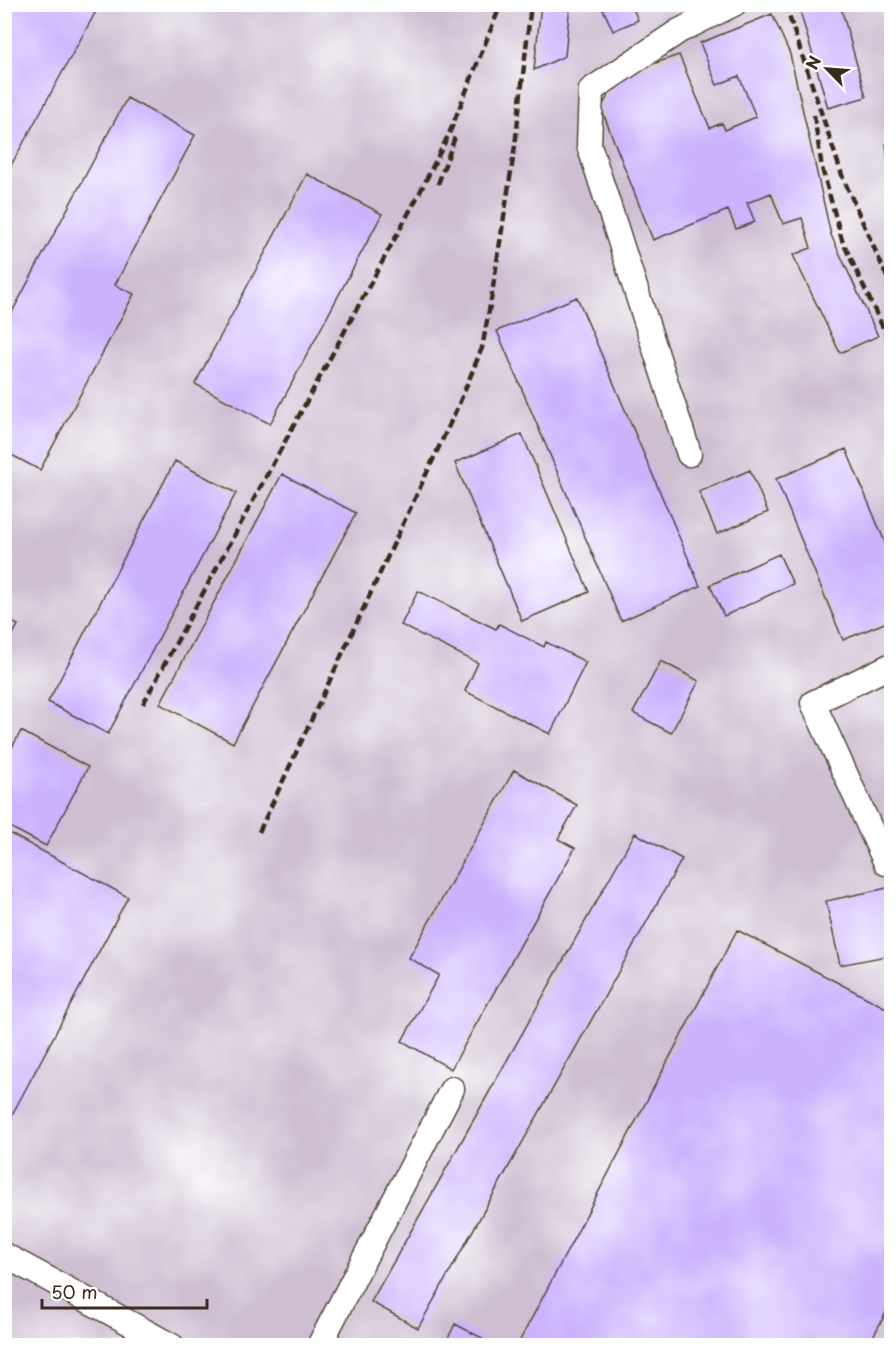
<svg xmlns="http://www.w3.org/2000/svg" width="896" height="1350" viewBox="0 0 896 1350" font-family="'Playpen Sans',sans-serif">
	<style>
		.industrial { fill: #cdbed2 }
		.building { fill: #cbb2fd }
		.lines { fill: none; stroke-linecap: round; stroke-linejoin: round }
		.minor-casing { stroke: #564638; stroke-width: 27 }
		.minor { stroke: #fff; stroke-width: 24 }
		.rail { stroke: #3b2a1e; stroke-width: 4.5; stroke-dasharray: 9 4.5; stroke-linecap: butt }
	</style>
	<rect width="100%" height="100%" fill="#fff"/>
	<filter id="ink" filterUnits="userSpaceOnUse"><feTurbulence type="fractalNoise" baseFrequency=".0167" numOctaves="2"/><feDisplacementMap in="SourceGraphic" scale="12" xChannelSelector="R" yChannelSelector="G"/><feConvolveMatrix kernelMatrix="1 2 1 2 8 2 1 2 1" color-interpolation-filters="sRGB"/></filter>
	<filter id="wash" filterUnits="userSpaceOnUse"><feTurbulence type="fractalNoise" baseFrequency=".008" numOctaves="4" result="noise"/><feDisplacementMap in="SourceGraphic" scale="24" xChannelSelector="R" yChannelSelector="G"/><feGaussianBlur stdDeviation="1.35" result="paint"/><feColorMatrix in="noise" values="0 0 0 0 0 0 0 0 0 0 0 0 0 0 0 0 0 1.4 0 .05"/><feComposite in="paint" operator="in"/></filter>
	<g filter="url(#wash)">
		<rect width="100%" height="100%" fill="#f2e5cb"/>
		<path class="industrial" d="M5,5h886v1340h-886z"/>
		<g id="blocks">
			<path class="building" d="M4,4h96l-96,174z
				M541,4h29l-5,52 -31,14z
				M613,4h18l7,16 -25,11 -10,-22z
				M798,4h42l26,93 -38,11z
				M772,14l18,40 41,181 47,101 -38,17 -47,-98 18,-7 -9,-30 -19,6 -12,-31 -24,10 8,19 -19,7 -8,-19 -75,30 -52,-132 19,-33 59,-20 31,73 12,-5 3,7 31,-13 -17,-41 -22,9 -17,-42z
				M127,98l68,37 -80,150 19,9 -94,176 -36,-19v-124z
				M892,143v36h-2l-4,-35z
				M307,174l75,40 -112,210 -75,-40z
				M577,297l123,289 -79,35 -124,-290z
				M522,434l67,158 -67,29 -67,-158z
				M846,449l46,110v61l-49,20 -67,-161z
				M175,461l61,32 -128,241 -60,-32z
				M750,470l18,42 -51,22 -18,-42z
				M282,474l74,39 -123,230 -73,-39z
				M779,554l14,30 -69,32 -14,-31z
				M418,591l78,38 3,-5 45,23 2,-5 40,20 -36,72 -85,-43 13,-28 -77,-38z
				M4,618l14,7 -14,26z
				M661,661l38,20 -28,52 -38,-20z
				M21,731l67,36 -42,79 -42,-22v-62z
				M514,770l63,35 -19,34 17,9 -124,221 -49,-28 37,-66 -30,-17z
				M5,831l123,66 -123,231z
				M635,833l47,26 -264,469 -47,-26z
				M892,887v68l-52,10 -14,-64z
				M737,930l155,81v290l-24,45h-351z
				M455,1324l27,14 -4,8h-34z"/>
		</g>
	</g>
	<g filter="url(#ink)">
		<use href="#blocks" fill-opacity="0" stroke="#564638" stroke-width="1.5"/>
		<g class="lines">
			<g class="minor-casing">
				<path id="minor" d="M689,454l-100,-309 2,-55 88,-59 55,-27
					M892,665l-79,38 73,160 6,-2
					M4,1255l168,91
					M319,1346l133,-257"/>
			</g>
			<use href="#minor" class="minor"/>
			<path class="rail" d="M785,4l58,174 49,110
				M814,115l8,53 20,72 50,107
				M438,184l17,-47
				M143,704l277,-512 29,-58 52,-130
				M259,832l200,-428 23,-56 9,-48 24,-154 16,-142"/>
		</g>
	</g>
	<rect width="896" height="1350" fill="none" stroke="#fff" stroke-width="24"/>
	<g transform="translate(827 69) rotate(295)" stroke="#ffffff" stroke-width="4.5" paint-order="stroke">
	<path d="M0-4.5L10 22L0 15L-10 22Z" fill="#3b2a1e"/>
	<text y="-9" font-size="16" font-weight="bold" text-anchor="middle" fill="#3b2a1e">N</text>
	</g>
	<path d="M42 1299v9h165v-9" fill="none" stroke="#3b2a1e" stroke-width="3"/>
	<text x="51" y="1299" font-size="18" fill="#3b2a1e" stroke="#ffffff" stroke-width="4.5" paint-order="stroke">50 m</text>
</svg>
